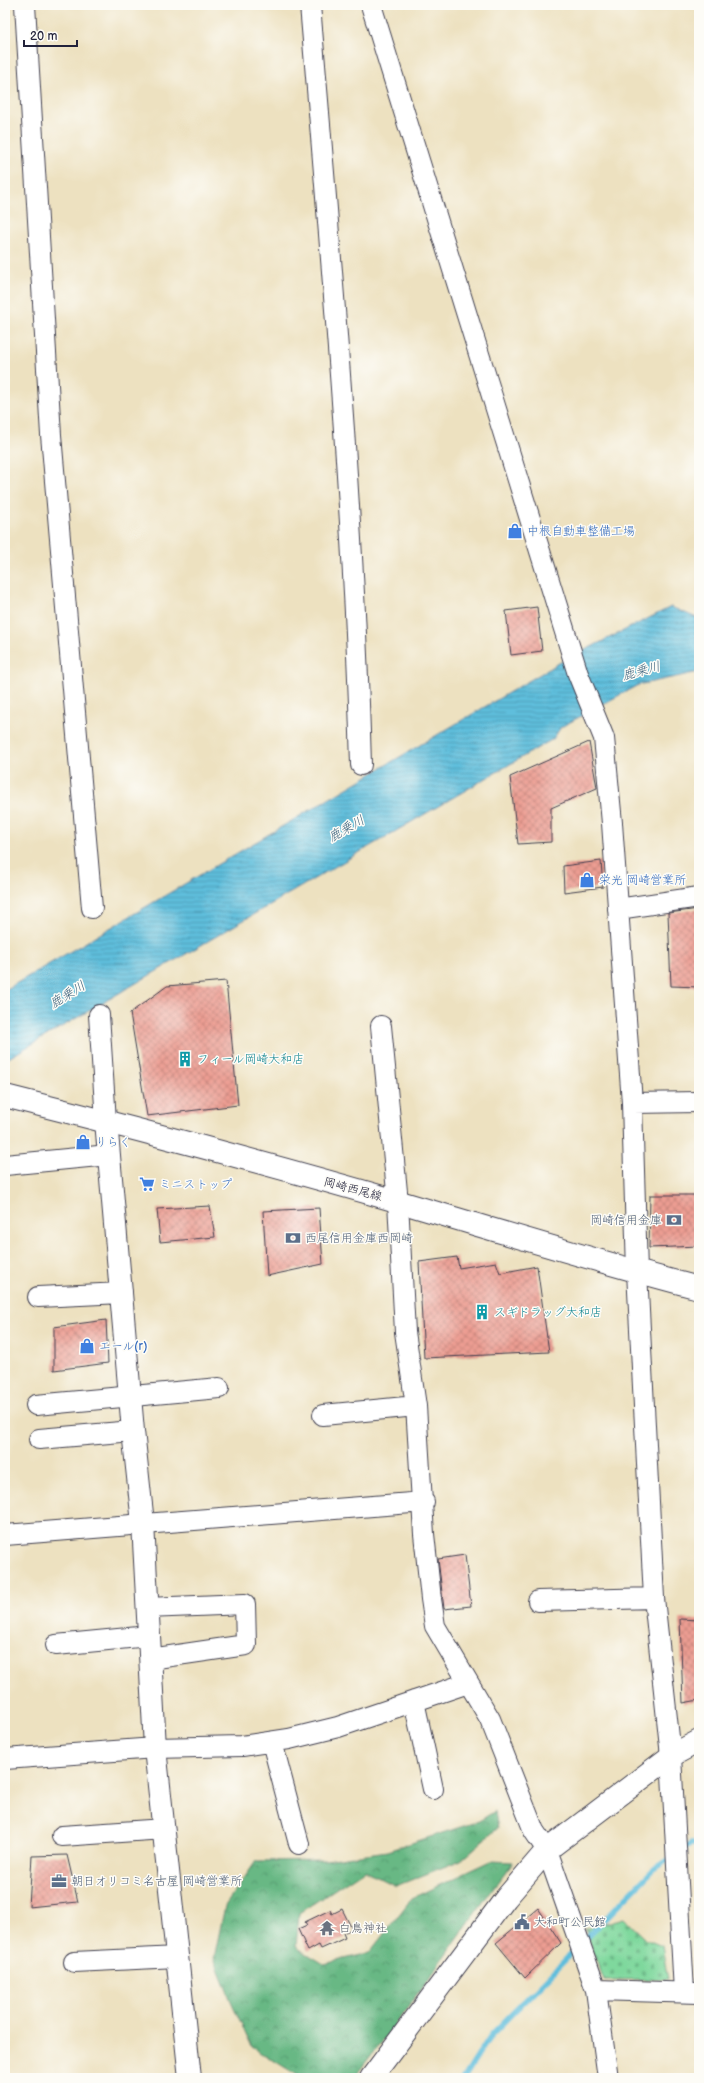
<svg xmlns="http://www.w3.org/2000/svg" width="704" height="2083" viewBox="0 0 704 2083" font-family="'Balsamiq Sans','Klee One',sans-serif">
	<style>
		.forest { fill: url(#forest-crowns); stroke: #446d60 }
		.cemetery { fill: url(#cemetery-stones); stroke: #507d6c }
		.water { fill: url(#water-rules); stroke: #40708c }
		.lines { fill: none; stroke-linecap: round; stroke-linejoin: round }
		.stream { stroke: #5ebedc; stroke-width: 5.5 }
		.building { fill: url(#building-cross-hatch) }
		.street-casing { stroke: #403f4f; stroke-width: 22 }
		.secondary-casing { stroke: #403f4f; stroke-width: 24 }
		.primary-casing { stroke: #403f4f; stroke-width: 24 }
		.street { stroke: #fff; stroke-width: 20 }
		.secondary { stroke: #fff; stroke-width: 22 }
		.primary { stroke: #fff; stroke-width: 22 }
		.labels { text-anchor: middle; stroke-width: 3; stroke-linejoin: round; paint-order: stroke }
		.shop-label { font-size: 12px; fill: #366cbe; stroke: #fdfcf7; text-anchor: start }
		.culture-label { font-size: 12px; fill: #0d838f; stroke: #fdfcf7; text-anchor: start }
		.street-label { font-size: 12px; fill: #22223b; stroke: #fdfcf7 }
		.service-label { font-size: 12px; fill: #4e5e75; stroke: #fdfcf7; text-anchor: start }
		.worship-label { font-size: 12px; fill: #5b616d; stroke: #fdfcf7; text-anchor: start }
		.water-label { font-size: 13px; font-style: italic; fill: #3a607b; stroke: #fdfcf7 }
	</style>
	<defs>
		<pattern id="forest-crowns" width="20" height="18" patternUnits="userSpaceOnUse"><rect width="20" height="18" fill="#67b884"/><path d="M2 6a3 3 0 1 1 6 0M12 15a3 3 0 1 1 6 0" fill="none" stroke="#54956d"/></pattern>
		<pattern id="cemetery-stones" width="16" height="16" patternUnits="userSpaceOnUse"><rect width="16" height="16" fill="#7fd89d"/><path d="M2 7V4a2 2 0 0 1 4 0v3zM10 15v-3a2 2 0 0 1 4 0v3z" fill="#6db988"/></pattern>
		<pattern id="water-rules" width="6" height="5" patternUnits="userSpaceOnUse"><rect width="6" height="5" fill="#5ebedc"/><path d="M0 2.5h6" fill="none" stroke="#4d9ab4"/></pattern>
		<pattern id="building-cross-hatch" width="8" height="8" patternUnits="userSpaceOnUse"><rect width="8" height="8" fill="#ec9d92"/><path d="M0 0l8 8M0 8l8-8" fill="none" stroke="#bf8078"/></pattern>
	</defs>
	<rect width="100%" height="100%" fill="#fdfcf7"/>
	<filter id="ink" filterUnits="userSpaceOnUse"><feTurbulence type="fractalNoise" baseFrequency=".025" numOctaves="2"/><feDisplacementMap in="SourceGraphic" scale="8" xChannelSelector="R" yChannelSelector="G"/><feConvolveMatrix kernelMatrix="1 2 1 2 8 2 1 2 1" color-interpolation-filters="sRGB"/></filter>
	<filter id="wash" filterUnits="userSpaceOnUse"><feTurbulence type="fractalNoise" baseFrequency=".012" numOctaves="4" result="noise"/><feDisplacementMap in="SourceGraphic" scale="16" xChannelSelector="R" yChannelSelector="G"/><feGaussianBlur stdDeviation="0.9" result="paint"/><feColorMatrix in="noise" values="0 0 0 0 0 0 0 0 0 0 0 0 0 0 0 0 0 1.4 0 .05"/><feComposite in="paint" operator="in"/></filter>
	<g filter="url(#wash)">
		<rect width="100%" height="100%" fill="#ede1c0"/>
		<path class="forest" d="M495,1811l3,17 -37,32 -65,26 -32,-16 -65,43 -3,34 28,17 45,-11 43,-55 79,-37 22,1 -20,26 -74,105 -63,82 -14,3h-40l-50,-31 -21,-46 -17,-43 11,-52 31,-45 70,-1 61,-9 92,-30z"/>
		<path class="cemetery" d="M624,1918l23,22 15,6 6,33 -64,1 -19,-51z"/>
		<path class="water" d="M671,607l28,12v53l-61,13 -77,42 -8,12 -548,321v-70l554,-327z"/>
		<g class="lines">
			<path class="stream" d="M681,1851l10,-7h8
				M583,1941l70,-71 20,-13
				M464,2078l27,-43 86,-87"/>
		</g>
		<g id="blocks">
			<path class="building" d="M537,607l5,44 -31,4 -5,-44z
				M589,742l8,46 -46,20v34l-33,2 -8,-67z
				M601,861l2,26 -39,5 -1,-26z
				M699,909v78l-28,-1 -3,-73z
				M226,981l12,124 -91,11 -17,-103 37,-27z
				M650,1195h49v51l-50,2z
				M210,1206l5,31 -55,5 -3,-33z
				M319,1208l4,56 -56,12 -4,-65z
				M457,1257l2,11 37,-6 4,11 37,-7 12,86 -125,6 -5,-96z
				M106,1320l2,43 -54,7v-43z
				M465,1555l6,51 -27,3 -6,-50z
				M680,1619l19,1v80l-16,3z
				M67,1855l11,47 -49,5 3,-51z
				M538,1908l23,35 -36,35 -29,-35z
				M342,1909l10,20 -9,4 2,5 -24,11 -2,-4 -11,6 -10,-22 9,-4 -2,-3 25,-12 2,4z"/>
		</g>
	</g>
	<g filter="url(#ink)">
		<use href="#blocks" fill-opacity="0" stroke="#403f4f" stroke-width="1"/>
		<g class="lines">
			<g class="street-casing">
				<path id="street" d="M25,5l26,430 41,473
					M310,5c21,253 44,506 51,760
					M371,5l207,669 26,64 8,85 20,280 5,169 17,326 17,158 13,236
					M618,909l81,-12
					M99,1015l7,106
					M381,1026l17,176 7,130 11,74 8,128 7,65 4,27 55,93 44,112 13,19 49,140 12,88
					M632,1103l67,-1
					M5,1165l104,-10
					M38,1297l84,-4
					M36,1405l183,-17
					M323,1415l93,-9
					M39,1439l94,-8
					M5,1535l419,-33
					M538,1601l116,-3
					M147,1608l98,-4 1,41 -96,14
					M56,1645l93,-9
					M414,1701l19,88
					M272,1742l27,102
					M5,1759l150,-11 87,-2 47,-7 49,-12 130,-44
					M62,1836l102,-7
					M74,1962l103,-5
					M596,1990l103,3"/>
			</g>
			<g class="secondary-casing">
				<path id="secondary" d="M106,1121l27,310 10,92 12,225 35,330
					M371,2078l135,-180 41,-48 124,-94 28,-15"/>
			</g>
			<g class="primary-casing">
				<path id="primary" d="M5,1096c132,33 264,68 395,106 99,29 198,60 299,86"/>
			</g>
			<use href="#street" class="street"/>
			<use href="#secondary" class="secondary"/>
			<use href="#primary" class="primary"/>
		</g>
	</g>
	<defs>
		<g id="shop-bare" transform="scale(1.2)"><path d="M-5-2.5h2.3a2.7 3.5 0 0 1 5.4 0H5L5.5 6h-11ZM-1.5-2.5h3a1.5 2.3 0 0 0-3 0Z" fill="#3f7fe0" stroke="#fdfcf7" stroke-width="2.5" paint-order="stroke"/></g>
		<g id="building-bare" transform="scale(1.2)"><path d="M-4-6H4V6H1V3H-1V6H-4ZM-2.5-4.3h1.7v1.8h-1.7ZM.8-4.3h1.7v1.8H.8ZM-2.5-1h1.7V.8h-1.7ZM.8-1h1.7V.8H.8Z" fill="#0f9aa8" stroke="#fdfcf7" stroke-width="2.5" paint-order="stroke"/></g>
		<g id="supermarket-bare" transform="scale(1.2)"><path d="M-6-5.5h2.5l.6 2H6L4.5 2H-2.5L-4.4-4H-6ZM-1.5 3.2a1.3 1.3 0 1 0 .1 0ZM3 3.2a1.3 1.3 0 1 0 .1 0Z" fill="#3f7fe0" stroke="#fdfcf7" stroke-width="2.5" paint-order="stroke"/></g>
		<g id="bank-bare" transform="scale(1.2)"><path d="M-6-4H6V4H-6ZM0-2.3a2.3 2.3 0 1 0 0 4.6a2.3 2.3 0 1 0 0-4.6Z" fill="#5c6f8a" stroke="#fdfcf7" stroke-width="2.5" paint-order="stroke"/></g>
		<g id="office-bare" transform="scale(1.2)"><path d="M-6-3h4V-5.5h4V-3h4V5H-6ZM-1-4.5V-3h2v-1.5ZM-6 0V1H6V0Z" fill="#5c6f8a" stroke="#fdfcf7" stroke-width="2.5" paint-order="stroke"/></g>
		<g id="civic-bare" transform="scale(1.2)"><path d="M-.6-6.5H3V-4.5H.6V-3L4-1V1h2V6H-6V1h2V-1L-.6-3ZM-1.2 2.5V6h2.4V2.5Z" fill="#5c6f8a" stroke="#fdfcf7" stroke-width="2.5" paint-order="stroke"/></g>
		<g id="temple-bare" transform="scale(1.2)"><path d="M0-6L5-2H3V0L6.5 2.5H4V6H1.5V3h-3V6H-4V2.5H-6.5L-3 0V-2H-5Z" fill="#6b7280" stroke="#fdfcf7" stroke-width="2.5" paint-order="stroke"/></g>
	</defs>
	<g fill-rule="evenodd">
		<use href="#shop-bare" x="515" y="531"/>
		<use href="#shop-bare" x="587" y="880"/>
		<use href="#building-bare" x="185" y="1059"/>
		<use href="#shop-bare" x="83" y="1142"/>
		<use href="#supermarket-bare" x="147" y="1184"/>
		<use href="#bank-bare" x="674" y="1220"/>
		<use href="#bank-bare" x="293" y="1238"/>
		<use href="#building-bare" x="482" y="1312"/>
		<use href="#shop-bare" x="87" y="1346"/>
		<use href="#office-bare" x="59" y="1881"/>
		<use href="#civic-bare" x="522" y="1922"/>
		<use href="#temple-bare" x="327" y="1928"/>
	</g>
	<g class="labels">
		<g class="shop-label">
			<text x="527" y="535">中根自動車整備工場</text>
			<text x="599" y="884">栄光 岡崎営業所</text>
			<text x="95" y="1146">りらく</text>
			<text x="159" y="1188">ミニストップ</text>
			<text x="99" y="1350">エール(r)</text>
		</g>
		<g class="culture-label">
			<text x="197" y="1063">フィール岡崎大和店</text>
			<text x="494" y="1316">スギドラッグ大和店</text>
		</g>
		<g class="street-label">
			<text transform="translate(353 1189) rotate(15)" y="4">岡崎西尾線</text>
		</g>
		<g class="service-label">
			<text x="662" y="1224" text-anchor="end">岡崎信用金庫</text>
			<text x="305" y="1242">西尾信用金庫西岡崎</text>
			<text x="71" y="1885">朝日オリコミ名古屋 岡崎営業所</text>
			<text x="534" y="1926">大和町公民館</text>
		</g>
		<g class="worship-label">
			<text x="339" y="1932">白鳥神社</text>
		</g>
		<g class="water-label">
			<text transform="translate(641 670) rotate(-15)" y="5">鹿乗川</text>
			<text transform="translate(346 828) rotate(-30)" y="5">鹿乗川</text>
			<text transform="translate(67 994) rotate(-32)" y="5">鹿乗川</text>
		</g>
	</g>
	<rect width="704" height="2083" fill="none" stroke="#fdfcf7" stroke-width="20"/>
	<path d="M24 40v6h53v-6" fill="none" stroke="#22223b" stroke-width="2"/>
	<text x="30" y="40" font-size="12" fill="#22223b" stroke="#fdfcf7" stroke-width="3" paint-order="stroke">20 m</text>
</svg>
